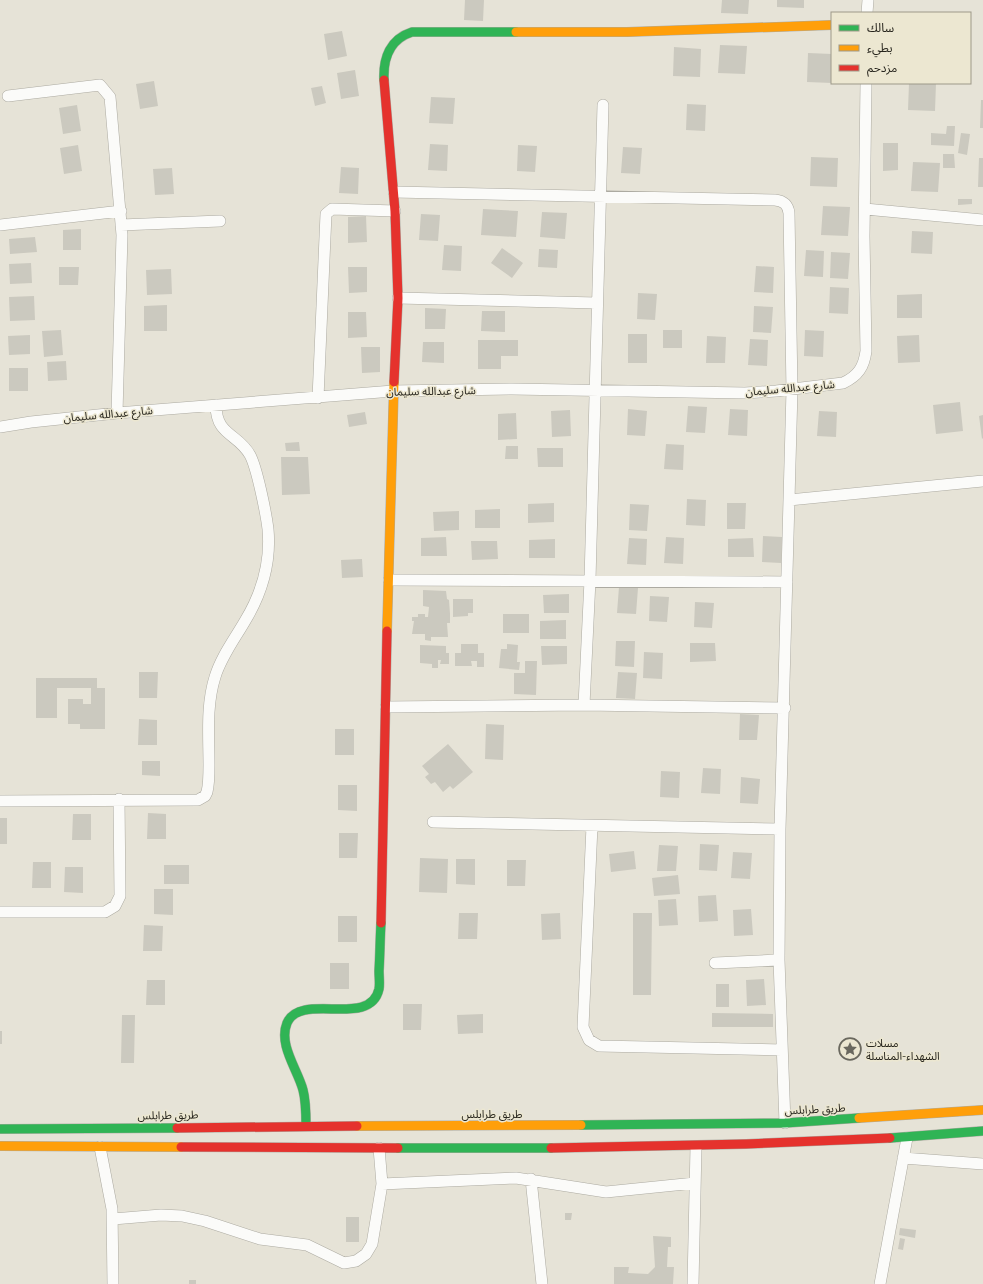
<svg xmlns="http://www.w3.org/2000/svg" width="983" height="1284" viewBox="0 0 983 1284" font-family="Montserrat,'Noto Sans Arabic',sans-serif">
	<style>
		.building { fill: #cbc9bf }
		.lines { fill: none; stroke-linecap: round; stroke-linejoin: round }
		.street-casing { stroke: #acaaa1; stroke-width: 12 }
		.fast-casing { stroke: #acaaa1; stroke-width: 10 }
		.slow-casing { stroke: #acaaa1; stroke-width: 10 }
		.jam-casing { stroke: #acaaa1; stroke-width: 10 }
		.street { stroke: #fbfbf9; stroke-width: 11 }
		.fast { stroke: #30b455; stroke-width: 9 }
		.slow { stroke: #ff9f0a; stroke-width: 9 }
		.jam { stroke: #e5322d; stroke-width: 9 }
		.labels { text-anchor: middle; stroke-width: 3; stroke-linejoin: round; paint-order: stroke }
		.street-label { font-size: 11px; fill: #27251d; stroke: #ece7d1 }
		.poi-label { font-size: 11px; fill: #27251d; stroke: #ece7d1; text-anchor: start }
	</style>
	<rect width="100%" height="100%" fill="#e6e3d7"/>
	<path class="building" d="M465,0h19l-1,21 -19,-1z
		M722,0h27l-1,14 -27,-1z
		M777,0h27v8l-27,-1z
		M342,31l5,25 -19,4 -4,-26z
		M720,45l27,1 -2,28 -27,-1z
		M674,47l27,2 -1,28 -27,-1z
		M808,53l24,1v29l-25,-1z
		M355,70l4,26 -18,3 -4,-26z
		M154,81l4,25 -18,3 -4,-25z
		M909,83h27l-1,28 -27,-1z
		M322,86l4,17 -11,3 -4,-18z
		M431,97l24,1 -2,26 -24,-1z
		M981,100h2v28h-3z
		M687,104l19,1 -1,26 -19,-1z
		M77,105l4,26 -18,3 -4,-26z
		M947,126h8l-1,20 -23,-1v-12l15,1z
		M961,133l9,1 -3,21 -9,-2z
		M883,143h15v27l-15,1z
		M430,144l18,1 -1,26 -19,-1z
		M78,145l4,26 -18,3 -4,-26z
		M518,145l19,1 -2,26 -18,-1z
		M623,147l19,1 -2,26 -19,-1z
		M943,154h11l1,14h-12z
		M811,157l27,1 -1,29 -27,-1z
		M979,158h4v29h-5z
		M913,162l27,1 -2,29 -27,-1z
		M341,167l18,1 -1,26 -19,-1z
		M172,168l2,26 -19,1 -2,-26z
		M958,199h14v5l-14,1z
		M823,206l27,1 -2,29 -27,-1z
		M483,209l35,2 -2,26 -35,-2z
		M542,212l25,1 -2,26 -25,-2z
		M421,214l19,1 -2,26 -19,-1z
		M366,216l1,26 -19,1v-26z
		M81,229v21h-18v-20z
		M912,231l21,1 -1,22 -21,-1z
		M35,237l2,15 -27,2 -1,-15z
		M444,245l18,1 -1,25 -19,-1z
		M502,248l21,15 -11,15 -21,-15z
		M539,249l19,1 -1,18 -19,-1z
		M806,250l18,1 -1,26 -19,-1z
		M831,252l19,1 -2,26 -18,-1z
		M31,263l1,20 -22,1 -1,-20z
		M756,266l18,1 -1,26 -19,-1z
		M59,267h20l-1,18h-19z
		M348,267h19v25l-18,1z
		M171,269l1,25 -25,1 -1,-25z
		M830,287l19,1 -1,26 -19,-1z
		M638,293l19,1 -2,26 -18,-1z
		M922,294v24h-25v-23z
		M34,296l1,24 -25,1 -1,-24z
		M167,305v26h-23v-25z
		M754,306l19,1 -2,26 -18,-1z
		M425,308l21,1 -1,20h-20z
		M482,311h23v21l-24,-1z
		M348,312h18l1,25 -19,1z
		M61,330l2,25 -19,2 -2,-26z
		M663,330h19v18h-19z
		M805,330l19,1 -1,26 -19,-1z
		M628,334h19v29h-19z
		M30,335v19l-21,1 -1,-19z
		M919,335l1,27 -22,1 -1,-27z
		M707,336l19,1 -1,26h-19z
		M750,339l18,1 -1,26 -19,-1z
		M478,340h40v16h-17v13h-23z
		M423,342h21v21l-22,-1z
		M361,347h19v25l-18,1z
		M66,361l1,19 -19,1 -1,-19z
		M9,368h19v23h-19z
		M960,402l3,29 -27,3 -3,-29z
		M688,406l19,1 -2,26 -19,-1z
		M628,409l19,2 -2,25 -18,-1z
		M730,409l18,1 -1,26 -19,-1z
		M570,410l1,26 -19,1 -1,-26z
		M819,411l18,1 -1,25 -19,-1z
		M365,412l2,12 -18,3 -2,-12z
		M516,413l1,26 -19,1v-26z
		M983,415v23l-1,1 -3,-23z
		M299,442l1,9h-14l-1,-8z
		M666,444l18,1 -1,25 -19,-1z
		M506,446h12v13h-13z
		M537,448h26v19h-25z
		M281,457h27l2,37 -28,1z
		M687,499l19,1 -1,26 -19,-1z
		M554,503v19l-26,1v-19z
		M727,503h19l-1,26h-18z
		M630,504l19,1 -2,26 -18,-1z
		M500,509v19h-25v-18z
		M459,511v19l-25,1 -1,-19z
		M763,536l19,1 -1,26 -19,-1z
		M446,537l1,19h-26v-18z
		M666,537l18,1 -1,26 -19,-1z
		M629,538l18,1 -1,26 -19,-1z
		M753,538l1,19h-26v-18z
		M555,539v19h-26v-18z
		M471,541h26l1,18 -26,1z
		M362,559l1,18 -21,1 -1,-18z
		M619,587l19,1 -2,26 -19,-1z
		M423,590l23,1 1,8 2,1 1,14v9h-3l1,14h-17v4l-6,-1v-6h-13l2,-13h-2v-4h6v-3h7v3h3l1,-10 -6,-1z
		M569,594v19h-25l-1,-18z
		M650,596l19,1 -2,25 -18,-1z
		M453,599h20v14h-5v3l-15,1z
		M695,602l19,1 -2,25 -18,-1z
		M503,614h26v19h-26z
		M566,620v19h-26v-18z
		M616,641h19l-1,26 -19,-1z
		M690,643h25l1,18 -26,1z
		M461,644h17v9h6v14h-7v-6h-6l1,5h-17v-13h6z
		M507,644l11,1 -1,17h3l-1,8 -20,-2 2,-19h6z
		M420,645l26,1v7h3v11h-9l1,-4h-3v8h-6v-4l-12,-1z
		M541,646h26v18l-25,1z
		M644,652l19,1 -1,26 -19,-1z
		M525,661h12l-1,34 -22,-1v-21h11z
		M139,672h19l-1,26h-18z
		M618,672l19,1 -2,26 -19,-1z
		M36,678h61v10h8v41h-25v-5h-12v-25h15v5h8v-16h-34v30h-21z
		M740,714l19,1 -2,25h-18z
		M139,719l18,1v25h-19z
		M486,724l18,1 -1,35 -18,-1z
		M335,729h19v26h-19z
		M448,744l25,28 -20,17 -3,-3 -7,6 -8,-10 -4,2 -6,-7 4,-3 -7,-8z
		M142,761h18v15l-18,-1z
		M703,768l18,1 -1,25 -19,-1z
		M661,771l19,1 -1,26 -19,-1z
		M741,777l19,2 -2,25 -18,-1z
		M338,785h19v26l-19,-1z
		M148,813l18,1v25h-19z
		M73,814h18v26h-19z
		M0,818h7v26h-7z
		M339,833h19l-1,25h-18z
		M700,844l19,1 -2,26 -18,-1z
		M659,845l19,1 -2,25h-19z
		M634,851l2,18 -25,3 -2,-18z
		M733,852l19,1 -2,26 -19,-1z
		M420,858l28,1 -1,34 -28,-1z
		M456,859h19v26l-19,-1z
		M507,860h19l-1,26h-18z
		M33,862h18v26h-19z
		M164,865h25v19h-25z
		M65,867h18v26l-19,-1z
		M678,875l2,19 -26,2 -2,-18z
		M154,889h19v26l-19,-1z
		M716,895l2,26 -19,1 -1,-26z
		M676,899l2,26 -19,1 -1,-26z
		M751,909l2,26 -19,1 -1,-26z
		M459,913h19l-1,26h-19z
		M560,913l1,26 -19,1 -1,-26z
		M633,913h19l-1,82h-18z
		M338,916h19v26h-19z
		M144,925l19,1 -1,25h-19z
		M330,963h19v26h-19z
		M764,979l2,26 -19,1 -1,-26z
		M147,980h18v25h-19z
		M716,984h13v23h-13z
		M403,1004h19l-1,26h-18z
		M712,1013l61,1v13h-61z
		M483,1014v19l-25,1 -1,-19z
		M122,1015h13l-1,48h-13z
		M0,1031h2v13h-2z
		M565,1213h7l-1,7h-6z
		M346,1217h13v25h-13z
		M900,1228l16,2 -1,8 -16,-3z
		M653,1236l18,1v10h-3l-1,20h7l-1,17h-59v-17h15l-1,6 20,1 7,-7z
		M900,1238l5,1 -2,11 -5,-1z
		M189,1280h7v4h-7z"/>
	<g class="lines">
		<g class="street-casing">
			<path id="street" d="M867,13l1,-13
				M8,96l92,-11 10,12 12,138 -5,178
				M394,192l381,8c9,1 13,5 14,13l3,177 -12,439 -1,131 6,163
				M865,209l118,11
				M0,225l121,-14
				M121,225l99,-4
				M398,298l198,5
				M318,398l8,-184 6,-5 63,2
				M0,427l31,-5 86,-9 276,-22 119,-2 233,4 31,-2 67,-8c15,-7 21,-16 23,-32l-2,-115 2,-153
				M789,500l194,-19
				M389,580l398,2
				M584,705l6,-125 13,-475
				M386,707l198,-2 201,3
				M0,801l198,-1 7,-4 2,-4c2,-8 2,-18 2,-27 0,-28 -3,-60 6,-88 6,-20 19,-37 30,-56 17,-28 26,-59 23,-92 -2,-16 -11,-61 -18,-74 -12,-22 -34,-19 -34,-50
				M433,822l347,7
				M592,826l-9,201 6,13 10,6 183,4
				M0,912h105l10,-6 5,-10 -1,-97
				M715,963l64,-3
				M100,1147l12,62 1,75
				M903,1158l80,6
				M531,1179l11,105
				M382,1184l134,-6 90,14 89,-9
				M113,1219l48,-4 21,1 23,5 55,18 47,6 37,18 12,-2 10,-7 6,-10 10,-60 -3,-36
				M693,1284l3,-137
				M880,1284l27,-146"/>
		</g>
		<g class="fast-casing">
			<path id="fast" d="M384,80c-1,-22 6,-41 28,-48h104
				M581,1125l204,-2 74,-5
				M306,1126c0,-12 0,-25 -3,-36 -5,-20 -25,-45 -16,-67 14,-32 83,6 92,-34 1,-5 0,-12 0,-18 1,-16 1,-32 2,-48
				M0,1129l177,-1
				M890,1138l93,-7
				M398,1148h153"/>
		</g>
		<g class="slow-casing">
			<path id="slow" d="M516,32h111l205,-7
				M387,631l7,-249
				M859,1118l124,-8
				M357,1126l224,-1
				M0,1146l181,1"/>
		</g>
		<g class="jam-casing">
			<path id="jam" d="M384,80l11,131 3,87 -4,84
				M381,923l6,-292
				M177,1128l180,-2
				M181,1147l217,1
				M551,1148l195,-4 144,-6"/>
		</g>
		<use href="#street" class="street"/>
		<use href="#fast" class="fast"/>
		<use href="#slow" class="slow"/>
		<use href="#jam" class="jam"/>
	</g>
	<defs>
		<g id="sight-ring" transform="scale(1.15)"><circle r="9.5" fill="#ece7d1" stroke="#6a685e" stroke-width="1.5"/><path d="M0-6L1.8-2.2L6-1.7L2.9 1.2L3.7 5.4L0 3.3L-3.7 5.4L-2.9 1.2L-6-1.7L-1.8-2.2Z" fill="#6a685e"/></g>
	</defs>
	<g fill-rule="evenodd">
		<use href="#sight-ring" x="850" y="1049"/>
	</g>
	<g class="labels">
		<g class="street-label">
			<text transform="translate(790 388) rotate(-5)" y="4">شارع عبدالله سليمان</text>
			<text transform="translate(431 391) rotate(-1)" y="4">شارع عبدالله سليمان</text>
			<text transform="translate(108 414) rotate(-5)" y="4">شارع عبدالله سليمان</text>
			<text transform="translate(815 1109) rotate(-3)" y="4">طريق طرابلس</text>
			<text x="492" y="1118">طريق طرابلس</text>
			<text transform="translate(168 1115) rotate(-1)" y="4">طريق طرابلس</text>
		</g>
		<g class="poi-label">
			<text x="866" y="1047">مسلات<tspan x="866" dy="13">الشهداء-المناسلة</tspan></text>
		</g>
	</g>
	<rect x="831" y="12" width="140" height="72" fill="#ece7d1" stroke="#9d9989"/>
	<rect x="839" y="25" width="20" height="6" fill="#30b455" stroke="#9d9989"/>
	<text x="867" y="32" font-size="12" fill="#27251d">سالك</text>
	<rect x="839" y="45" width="20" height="6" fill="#ff9f0a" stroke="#9d9989"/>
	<text x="867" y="52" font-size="12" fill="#27251d">بطيء</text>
	<rect x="839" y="65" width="20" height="6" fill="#e5322d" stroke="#9d9989"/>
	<text x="867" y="72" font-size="12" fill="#27251d">مزدحم</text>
</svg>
